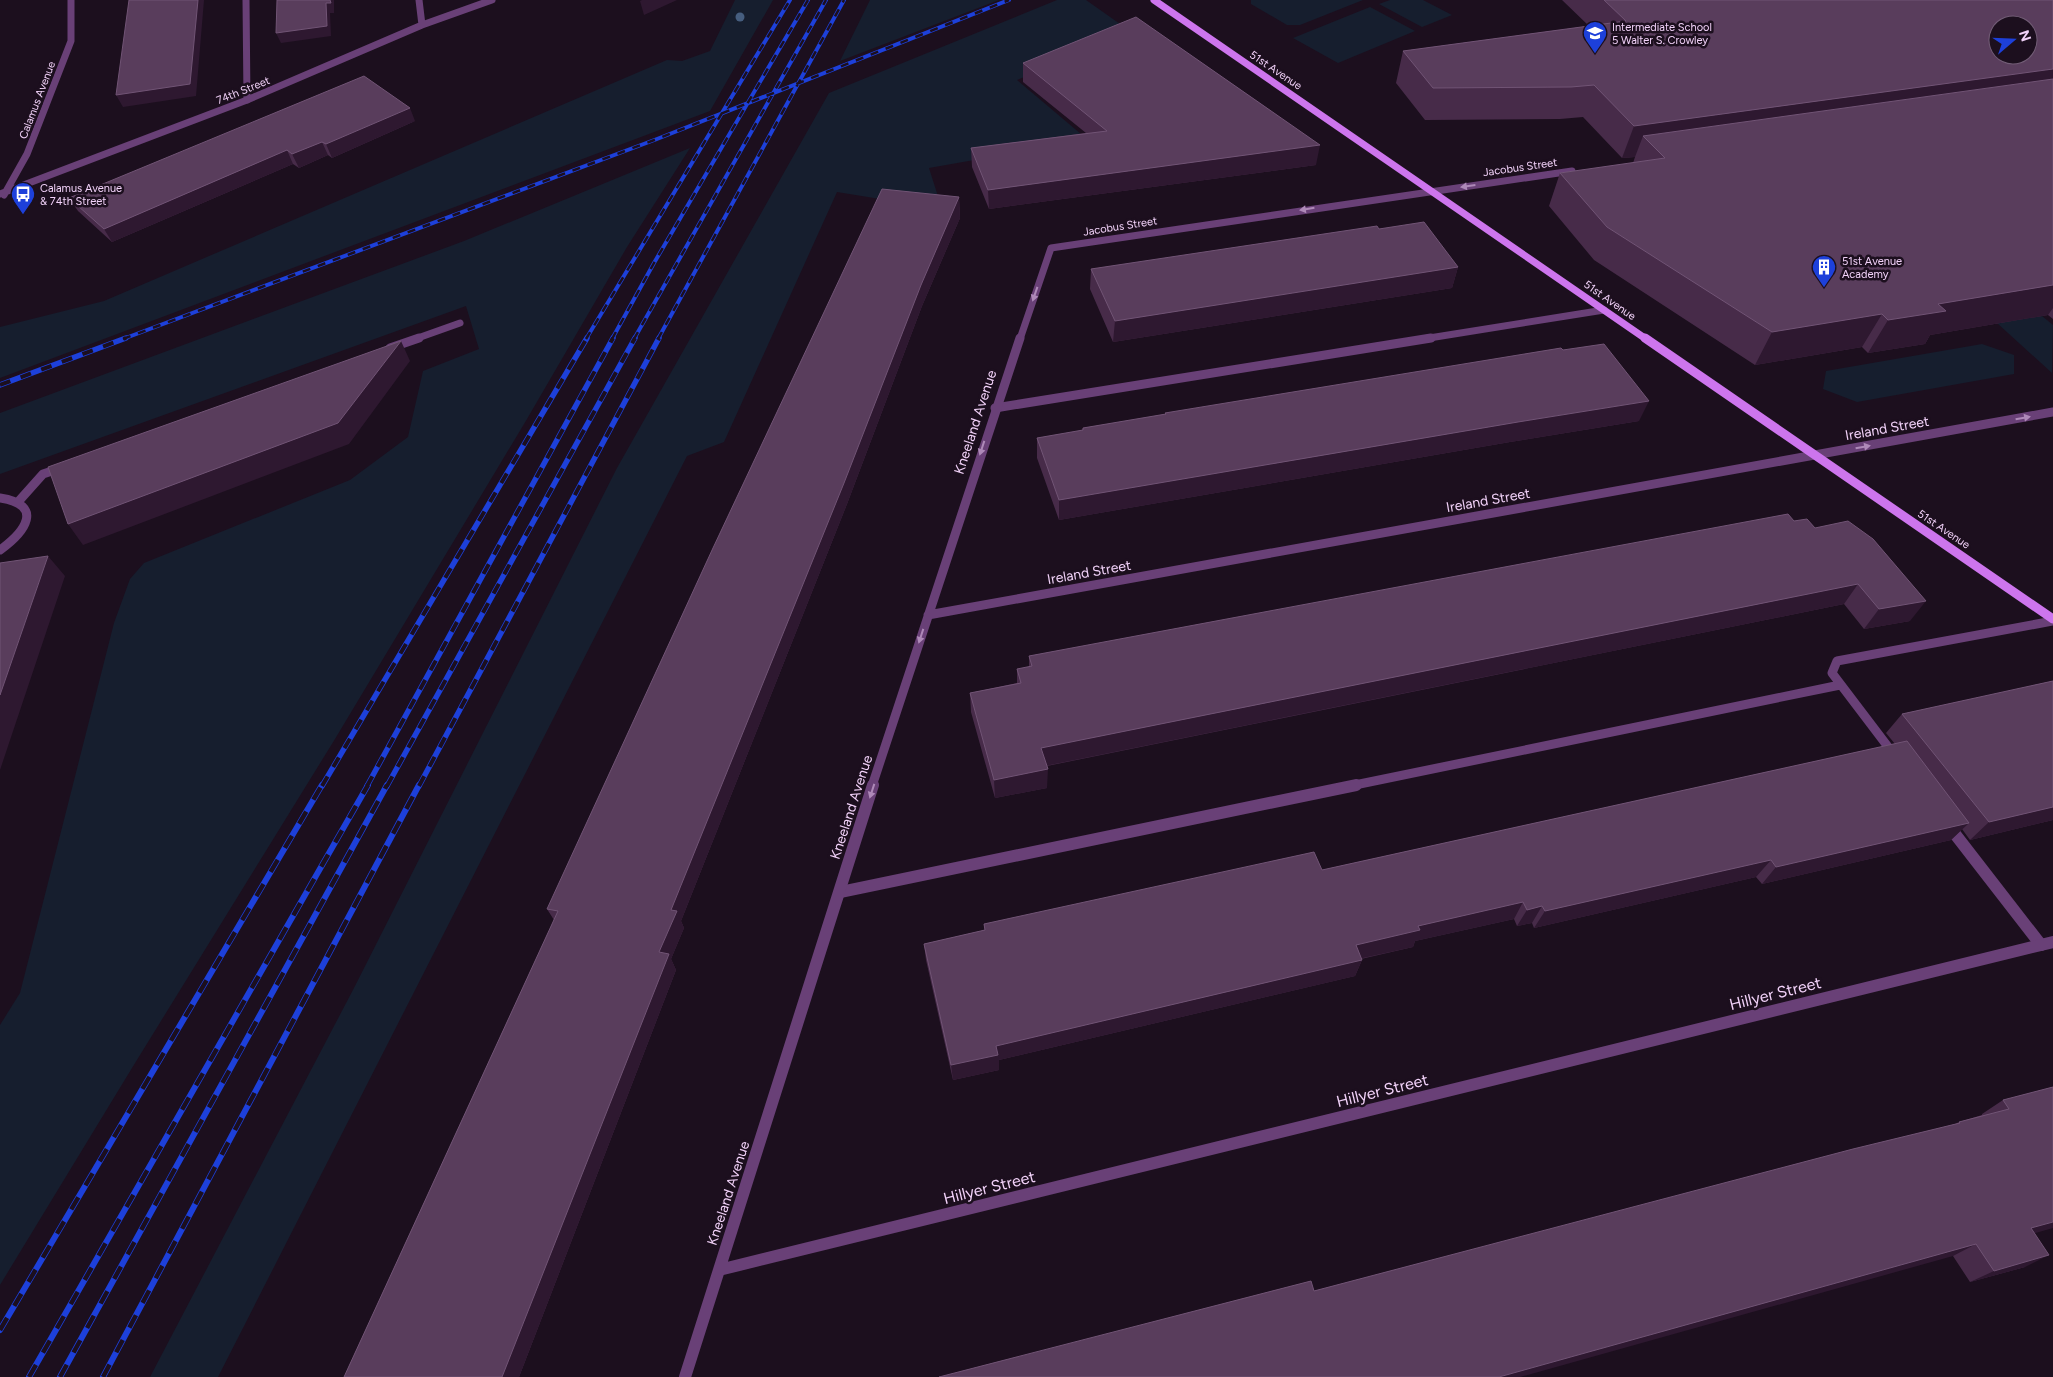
<svg xmlns="http://www.w3.org/2000/svg" width="2053" height="1377" viewBox="0 0 2053 1377" font-family="Figtree,sans-serif">
	<style>
		.green { fill: #161e2e }
		.lines { fill: none; stroke-linecap: round; stroke-linejoin: round }
		.lane-far2 { stroke: #694077; stroke-width: 7 }
		.lane-far1 { stroke: #694077; stroke-width: 9 }
		.lane { stroke: #694077; stroke-width: 12 }
		.street-far2 { stroke: #694077; stroke-width: 7 }
		.street-far1 { stroke: #694077; stroke-width: 9 }
		.street { stroke: #694077; stroke-width: 12 }
		.secondary-far1 { stroke: #cd75ed; stroke-width: 7 }
		.secondary { stroke: #cd75ed; stroke-width: 9 }
		.rail-far2-casing { stroke: #1d40da; stroke-width: 4 }
		.rail-far1-casing { stroke: #1d40da; stroke-width: 5.5 }
		.rail-casing { stroke: #1d40da; stroke-width: 6 }
		.rail-far2 { stroke: #1c0f1e; stroke-width: 2.5; stroke-dasharray: 8; stroke-linecap: butt }
		.rail-far1 { stroke: #1c0f1e; stroke-width: 4; stroke-dasharray: 11; stroke-linecap: butt }
		.rail { stroke: #1c0f1e; stroke-width: 4.5; stroke-dasharray: 14; stroke-linecap: butt }
		.tree { fill: #465e7f }
		.wall { fill: #472b49 }
		.shaded-wall { fill: #2e1830 }
		.building { fill: #593d5c; stroke: #715475; fill-rule: evenodd }
		.oneway { fill: #ae89b8 }
		.labels { text-anchor: middle; stroke-width: 5; stroke-linejoin: round; paint-order: stroke }
		.far-poi-label { font-size: 11px; fill: #f2d2f9; stroke: #1c0f1e; text-anchor: start }
		.far-street-label { font-size: 11px; fill: #f2d2f9; stroke: #1c0f1e }
		.street-label { font-size: 14px; fill: #f2d2f9; stroke: #1c0f1e }
		.near-street-label { font-size: 16px; fill: #f2d2f9; stroke: #1c0f1e }
	</style>
	<rect width="100%" height="100%" fill="#1c0f1e"/>
	<path class="green" d="M735,0h38l-63,111 -710,267v-51l104,-26 563,-241 15,1 28,-10z
		M870,0h129l-159,61z
		M1057,0h29l44,31v2l-113,47 71,60 -159,28 13,41 -105,-17 -113,250 -37,14 -469,921h-68l204,-389 263,-520 212,-375z
		M1251,0h112l-63,25h-13l-36,-21z
		M1390,0h33l29,15 -30,12 -43,-23z
		M1370,7l45,24 -77,32 -45,-25z
		M690,148l-63,99 -100,172 -192,320 -203,329 -132,217v-260l20,-32 94,-370 16,-44 14,-16 206,-83 58,-43 15,-66 56,-22 -13,-43 -466,168v-61l464,-172z
		M2042,316l11,9 -1,48 -55,-50z
		M1982,344l32,11v19l-157,28 -34,-13 3,-18z"/>
	<g class="lines">
		<path class="lane-far2" d="M246,0l1,100
			M415,339l45,-16
			M1423,339l181,-29"/>
		<path class="lane-far1" d="M390,348l29,-10
			M995,408l436,-70
			M0,498c45,7 25,34 0,52
			M18,502l25,-28 18,-6
			M1895,756l-63,-83 5,-12 216,-40
			M1350,786l490,-101"/>
		<path class="lane" d="M1948,825l93,120
			M840,892l516,-107"/>
		<path class="street-far2" d="M419,0l3,25
			M0,194l247,-94 175,-75 70,-25
			M4,195l23,-41 44,-113v-41
			M1020,339l31,-91 521,-77"/>
		<path class="street-far1" d="M928,615l1125,-203
			M872,786l148,-448"/>
		<path class="street" d="M719,1270l1334,-328
			M685,1377l188,-592"/>
		<path class="secondary-far1" d="M1154,0l492,339"/>
		<path class="secondary" d="M1645,338l408,281"/>
		<g class="rail-far2-casing">
			<path id="rail-far2" d="M123,339l534,-200 352,-139
				M586,339l204,-339
				M612,339l42,-76 154,-263
				M634,339l192,-339
				M658,339l186,-339"/>
		</g>
		<g class="rail-far1-casing">
			<path id="rail-far1" d="M0,385l126,-47
				M322,786l265,-448
				M367,786l246,-448
				M387,786l248,-448
				M419,786l240,-448"/>
		</g>
		<g class="rail-casing">
			<path id="rail" d="M0,1330l322,-545
				M29,1377l339,-592
				M60,1377l327,-592
				M103,1377l316,-592"/>
		</g>
		<use href="#rail-far2" class="rail-far2"/>
		<use href="#rail-far1" class="rail-far1"/>
		<use href="#rail" class="rail"/>
	</g>
	<circle class="tree" cx="740" cy="17" r="4.5"/>
	<path class="wall" d="M1562,0h491v319l-5,-4 -118,20 -5,9 -57,9 -6,-6 -107,18 -161,-105 -45,-54 11,-33 73,-10 2,-6 -13,1 -39,-41 -23,2 -135,1 -29,-37 7,-32 186,-25z
		M1023,63l293,102 -327,44 -17,-42 -1,-19 115,-15 -63,-51z
		M415,121l-83,37 -4,-3 -29,13 -6,-4 -181,78 -34,-31 -9,-13z
		M959,197l1,21 -38,88 -75,198 -166,417 3,7 -13,31 5,11 -157,407h-175l210,-457 -7,-11z
		M1379,229l79,38 -6,21 -339,54 -23,-53 1,-20z
		M1165,413l474,8 -129,21 -451,78 -22,-62v-20l45,-7 1,-3 82,-13z
		M1794,521l21,7 95,93 -46,8 -20,-25 -797,162v22l-52,10 -24,-86 -1,-19 47,-10v-14l12,-2v-11z
		M2053,681v139l-83,20 -8,-11 -11,11 -189,44 -6,-7 -222,51 -2,-5 -15,3 -3,-7 -99,22 -2,6 -52,12 1,1 -7,16 -356,84v10l-46,10 -27,-120 -2,-16 61,-14 -1,-6 338,-54 573,-126 -9,-11 16,-19z
		M2053,1087l-19,146 -9,34 -55,15 -17,-26 -639,35 641,-167 4,-2 23,-7v-1l21,-14z"/>
	<path class="shaded-wall" d="M198,0h6l-8,96 -73,11 -7,-12z
		M330,0h4v13h-4l1,23 -50,7 -5,-10 50,-30z
		M642,0h35l-33,15 -4,-14z
		M2053,69v28l-410,39 -8,21 -13,1 12,-32z
		M410,108l5,13 -83,37 -6,-14z
		M322,142l6,13 -29,13 -7,-14z
		M1320,145l-4,20 -327,44 -1,-19z
		M287,150l6,14 -181,78 -8,-13z
		M959,197l1,21 -38,88 -75,198 -166,417 3,7 -13,31 5,11 -157,407h-17l157,-425 12,-42 250,-625z
		M1458,267l-6,21 -339,54 2,-21z
		M2053,285v23l-5,7 -118,20 -5,9 -57,9 20,-33 50,-16z
		M1882,314l-20,33 -107,18 17,-33z
		M401,341l9,20 -61,83 -266,101 -15,-21z
		M1649,401l-10,20 -129,21 -451,78v-20l459,-78z
		M48,556l17,20 -65,194v-75z
		M1858,584l-14,20 -804,163 1,-19z
		M1926,601l-16,20 -46,8 15,-20z
		M1048,769l-1,19 -52,10 -1,-18z
		M2053,807v13l-83,20 19,-18z
		M1969,823l-18,17 -189,44 14,-17z
		M1771,860l-15,17 -222,51 11,-17z
		M1523,902l-9,17 -99,22 -2,6 -64,14 7,-16 62,-19z
		M1542,906l-10,17 -15,3 10,-16z
		M1362,960l-7,16 -356,84v10l-46,10 -2,-15 45,-19z
		M2053,1222v6l-46,13 24,-13z
		M1976,1244l-23,12 -433,121h-21z
		M2049,1255l-24,12 -55,15 24,-11z"/>
	<path class="building" d="M129,0h69l-8,84 -74,11z
		M277,0h53l1,3h-5l1,23 -51,7z
		M1604,0h449v69l-419,57 -40,-41 -23,2 -138,1 -30,-37 223,-30zM1998,25h30v30h-30z
		M1136,17l184,128 -332,45 -17,-42 136,-17 -84,-68z
		M364,76l46,32 -84,36 -4,-2 -30,12 -5,-4 -183,79 -35,-31z
		M2053,79v206l-115,19 8,7 -58,9 -6,-6 -110,18 -165,-105 -47,-54 105,-15 -22,-22z
		M882,189l77,8 -38,88 -77,198 -173,427 6,1 -18,41 10,2 -167,423h-158l214,-466 -11,-2 166,-361z
		M1424,222l34,45 -343,54 -24,-52 286,-43 2,3z
		M401,341l-63,82 -270,101 -20,-57z
		M1604,344l45,57 -131,21 -459,78 -22,-62 46,-8v-2l83,-14 -1,-1 396,-65 2,2z
		M1788,514l6,7 13,-2 8,9 33,-7 25,18 53,62 -47,8 -21,-25 -817,164 7,21 -54,11 -24,-87 51,-10 -4,-14 15,-3 -3,-10z
		M48,556l-48,139v-132z
		M2053,681v126l-64,15 -87,-108z
		M1907,741l62,82 -193,44 -5,-7 -226,51 -3,-5 -15,4 -4,-8 -105,24 2,4 -64,15 6,15 -366,86 2,9 -47,10 -27,-121 61,-14 -1,-6 330,-72 8,18z
		M2053,1087v135l-22,6 18,27 -55,16 -18,-27 -477,133h-560l372,-96 3,10 539,-142 107,-26 -1,-1 50,-13 -6,-9z"/>
	<defs><path id="oneway-solid" d="M-6-.8H1V-3.2L6.5 0L1 3.2V.8H-6Z" transform="scale(1.25)"/></defs>
	<g class="oneway">
		<use href="#oneway-solid" transform="translate(1468 186) rotate(172)"/>
		<use href="#oneway-solid" transform="translate(1307 209) rotate(171)"/>
		<use href="#oneway-solid" transform="translate(1035 294) rotate(109)"/>
		<use href="#oneway-solid" transform="translate(2023 418) rotate(-10)"/>
		<use href="#oneway-solid" transform="translate(1863 447) rotate(-10)"/>
		<use href="#oneway-solid" transform="translate(982 448) rotate(108)"/>
		<use href="#oneway-solid" transform="translate(921 636) rotate(108)"/>
		<use href="#oneway-solid" transform="translate(872 791) rotate(108)"/>
	</g>
	<defs>
		<g id="school-pin" transform="scale(1.25)"><path d="M0 17L-7.5 6A9.5 9.5 0 1 1 7.5 6Z" fill="#1d40da" stroke="#1c0f1e"/><path d="M0-5L7-2L0 1L-7-2ZM-4 1L0 2.5L4 1V4Q0 6-4 4Z" fill="#fff"/></g>
		<g id="bus-pin" transform="scale(1.25)"><path d="M0 17L-7.5 6A9.5 9.5 0 1 1 7.5 6Z" fill="#1d40da" stroke="#1c0f1e"/><path d="M-5-6H5V4H4V6H2V4H-2V6H-4V4H-5ZM-3.5-4V0h7V-4ZM-3.5 1.2v1.5H-2V1.2ZM2 1.2v1.5H3.5V1.2Z" fill="#fff"/></g>
		<g id="building-pin" transform="scale(1.25)"><path d="M0 17L-7.5 6A9.5 9.5 0 1 1 7.5 6Z" fill="#1d40da" stroke="#1c0f1e"/><path d="M-4-6H4V6H1V3H-1V6H-4ZM-2.5-4.3h1.7v1.8h-1.7ZM.8-4.3h1.7v1.8H.8ZM-2.5-1h1.7V.8h-1.7ZM.8-1h1.7V.8H.8Z" fill="#fff"/></g>
	</defs>
	<g fill-rule="evenodd">
		<use href="#school-pin" x="1595" y="33"/>
		<use href="#bus-pin" x="23" y="194"/>
		<use href="#building-pin" x="1824" y="267"/>
	</g>
	<g class="labels">
		<g class="far-poi-label">
			<text x="1612" y="31">Intermediate School<tspan x="1612" dy="13">5 Walter S. Crowley</tspan></text>
			<text x="40" y="192">Calamus Avenue<tspan x="40" dy="13">&amp; 74th Street</tspan></text>
			<text x="1842" y="265">51st Avenue<tspan x="1842" dy="13">Academy</tspan></text>
		</g>
		<g class="far-street-label">
			<text transform="translate(1276 70) rotate(34)" y="4">51st Avenue</text>
			<text transform="translate(243 90) rotate(-22)" y="4">74th Street</text>
			<text transform="translate(37 100) rotate(-69)" y="4">Calamus Avenue</text>
			<text transform="translate(1520 167) rotate(-8)" y="4">Jacobus Street</text>
			<text transform="translate(1120 226) rotate(-9)" y="4">Jacobus Street</text>
			<text transform="translate(1610 300) rotate(35)" y="4">51st Avenue</text>
			<text transform="translate(1944 529) rotate(34)" y="4">51st Avenue</text>
		</g>
		<g class="street-label">
			<text transform="translate(975 422) rotate(-72)" y="5">Kneeland Avenue</text>
			<text transform="translate(1887 428) rotate(-10)" y="5">Ireland Street</text>
			<text transform="translate(1488 500) rotate(-10)" y="5">Ireland Street</text>
			<text transform="translate(1089 572) rotate(-10)" y="5">Ireland Street</text>
			<text transform="translate(851 807) rotate(-72)" y="5">Kneeland Avenue</text>
			<text transform="translate(728 1193) rotate(-72)" y="5">Kneeland Avenue</text>
		</g>
		<g class="near-street-label">
			<text transform="translate(1775 993) rotate(-14)" y="6">Hillyer Street</text>
			<text transform="translate(1382 1090) rotate(-14)" y="6">Hillyer Street</text>
			<text transform="translate(989 1187) rotate(-14)" y="6">Hillyer Street</text>
		</g>
	</g>
	<g transform="translate(2013 40) rotate(71)"><circle r="24" fill="#1c0f1e" stroke="#725d76"/>
	<path d="M0-4L9 19L0 12L-9 19Z" fill="#1d40da"/>
	<text y="-8" font-size="14" font-weight="bold" text-anchor="middle" fill="#f2d2f9">N</text>
	</g>
</svg>
